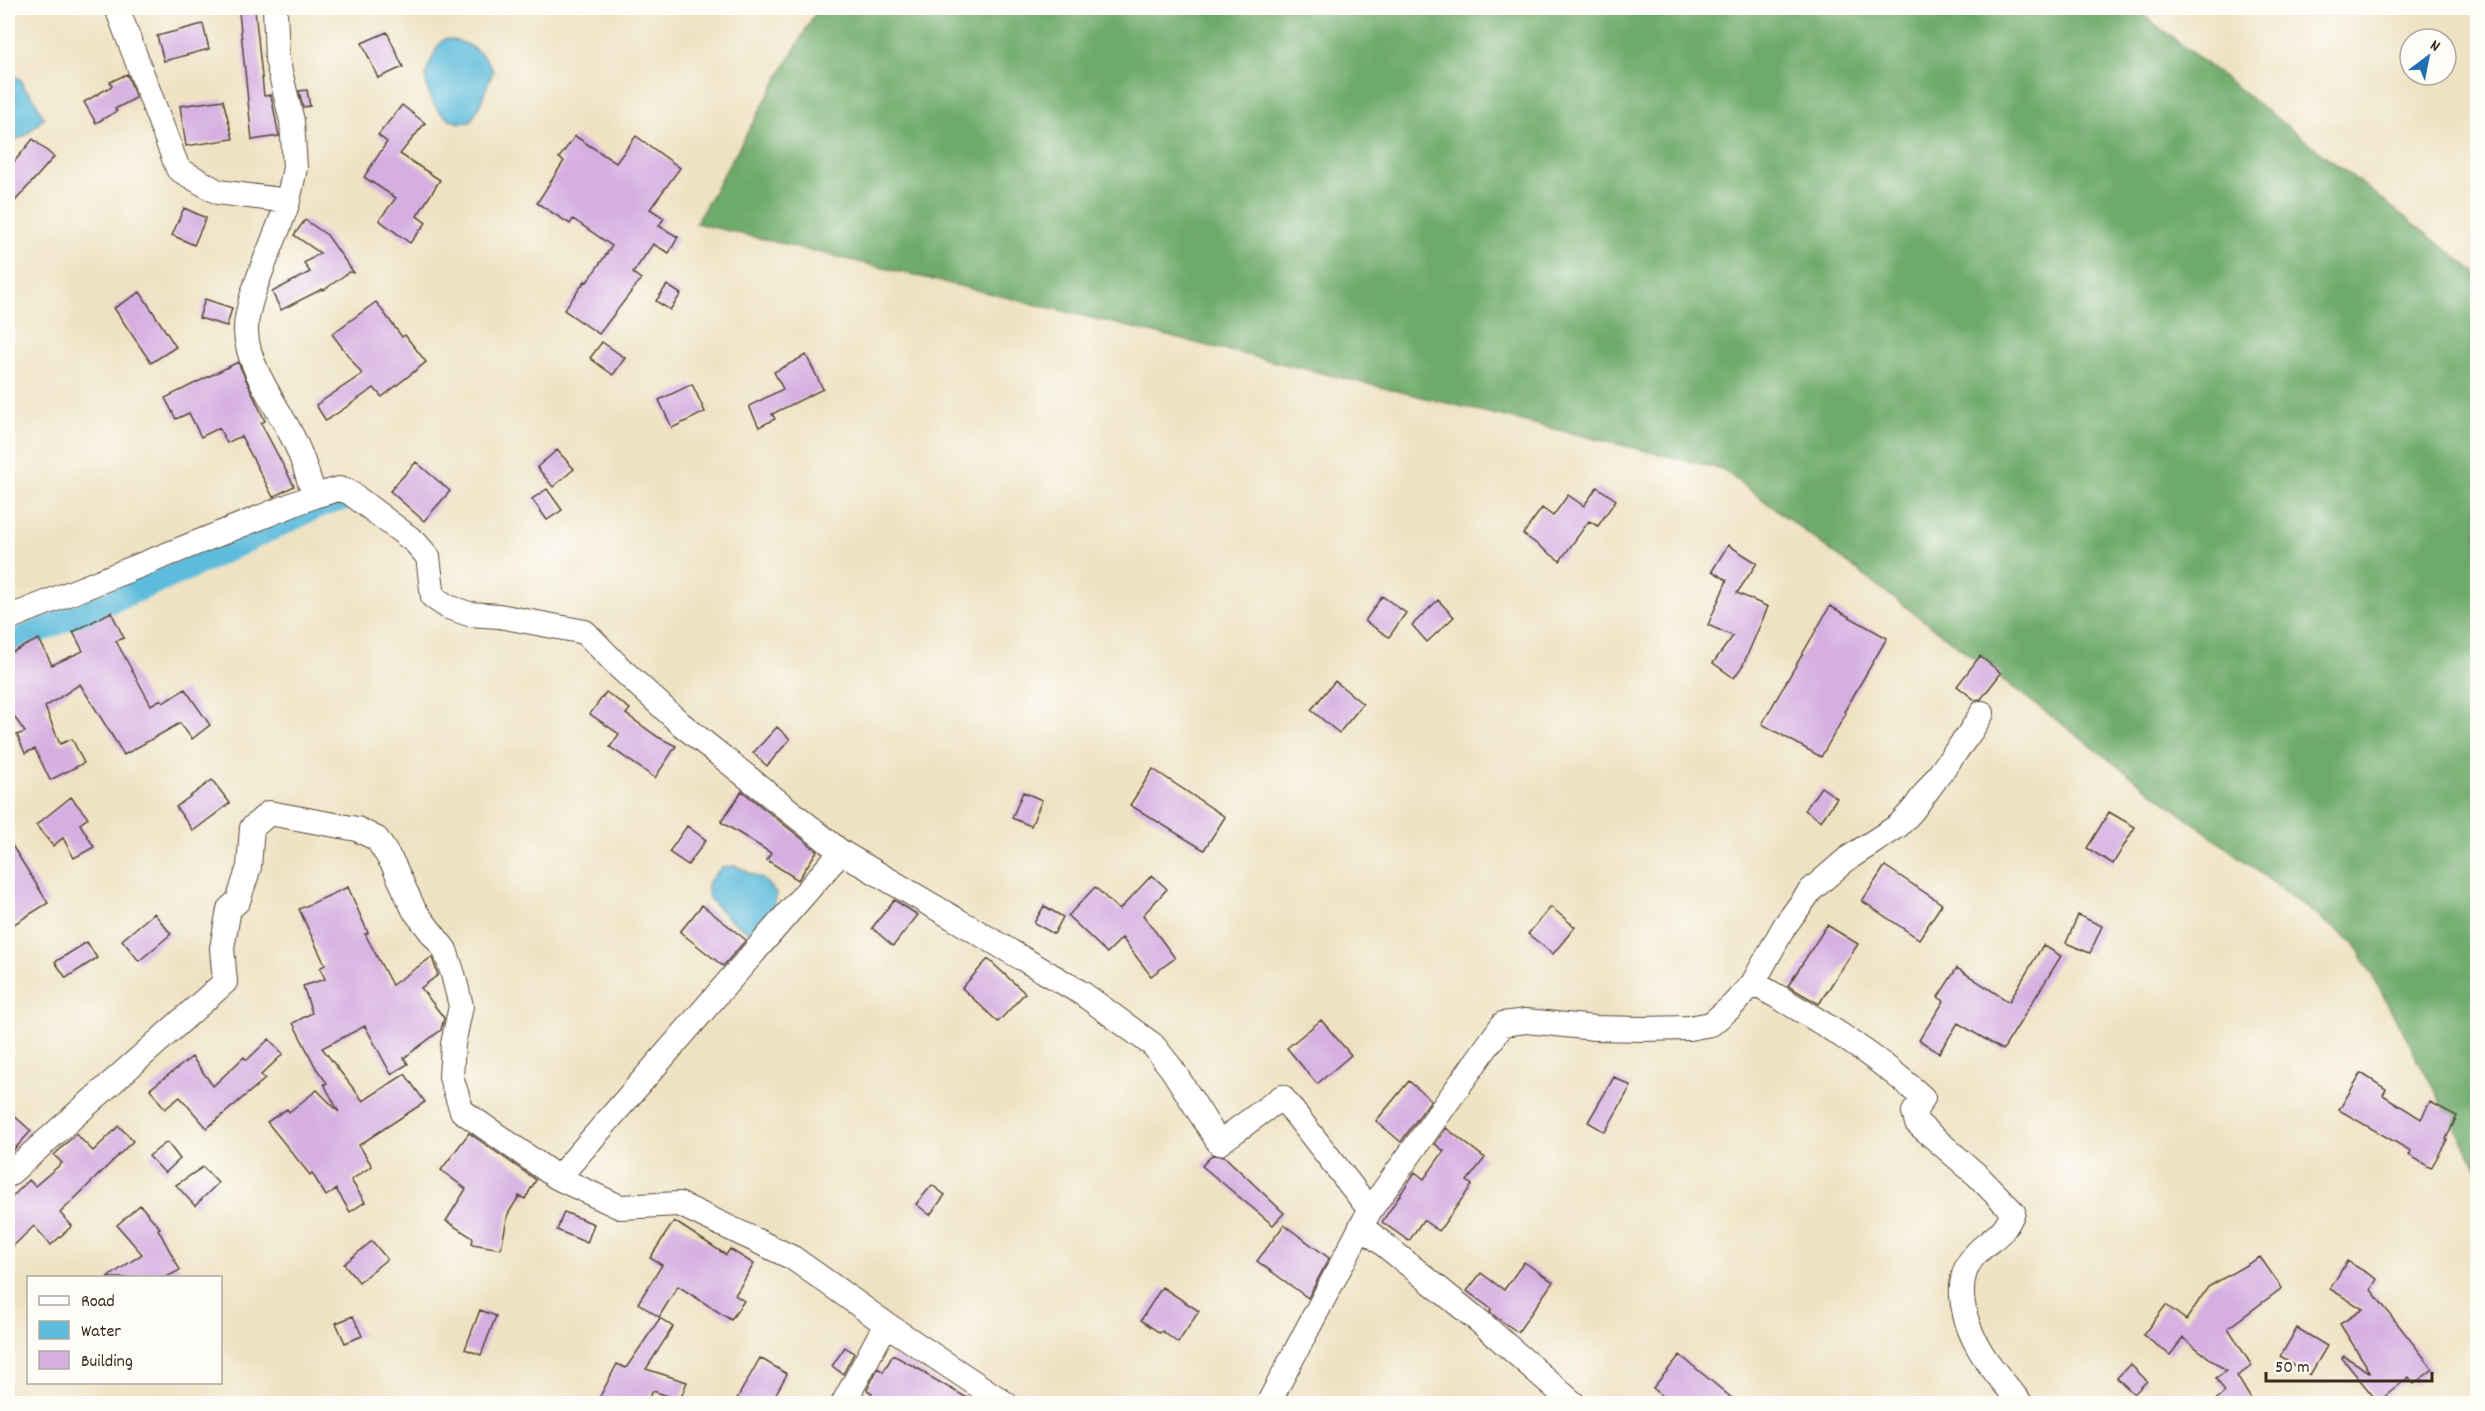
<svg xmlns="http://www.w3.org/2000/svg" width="2485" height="1411" viewBox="0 0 2485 1411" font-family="Dekko,sans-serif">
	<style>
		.forest { fill: #6eaa6b; stroke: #546a44; stroke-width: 1.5 }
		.water { fill: #5dbcdc; stroke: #4c737d; stroke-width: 1.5 }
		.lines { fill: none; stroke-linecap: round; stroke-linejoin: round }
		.canal { stroke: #5dbcdc; stroke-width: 24 }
		.building { fill: #d5afe1 }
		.street-casing { stroke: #564637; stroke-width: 26 }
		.street { stroke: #fff; stroke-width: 24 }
	</style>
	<rect width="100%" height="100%" fill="#fdfcf7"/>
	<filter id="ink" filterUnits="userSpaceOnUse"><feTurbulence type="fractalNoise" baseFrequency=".0167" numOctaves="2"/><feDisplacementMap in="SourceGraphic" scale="12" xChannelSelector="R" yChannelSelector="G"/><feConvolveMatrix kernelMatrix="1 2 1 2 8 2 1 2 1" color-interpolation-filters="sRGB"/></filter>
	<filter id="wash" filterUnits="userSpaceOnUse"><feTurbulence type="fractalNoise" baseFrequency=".008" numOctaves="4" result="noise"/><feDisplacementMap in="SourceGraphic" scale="24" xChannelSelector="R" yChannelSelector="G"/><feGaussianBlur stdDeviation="1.35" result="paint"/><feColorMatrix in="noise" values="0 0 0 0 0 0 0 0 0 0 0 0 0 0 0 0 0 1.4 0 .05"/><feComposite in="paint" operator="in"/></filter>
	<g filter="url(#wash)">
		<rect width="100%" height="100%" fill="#efe2c3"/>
		<path class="forest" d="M818,8h1316l343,265v894l-122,-223 -633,-475 -1026,-246z"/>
		<path class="water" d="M445,39c20,1 40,13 48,32l-14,36 -9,15c-26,5 -44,-22 -44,-45 0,-6 4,-13 6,-18 4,-9 5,-15 13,-20z
			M8,71l14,10 1,7c13,8 14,18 21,30l-18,17 -18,8z
			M736,866l28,14 13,15 -6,20 -9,17h-13l-20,-13 -20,-20 -2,-15 15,-17z"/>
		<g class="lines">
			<path class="canal" d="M8,644l173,-72 140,-67 23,-6"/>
		</g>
		<g id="blocks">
			<path class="building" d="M255,10l9,86 7,-1 8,41 -27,4 -13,-128z
				M203,24l6,25 -45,12 -7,-25z
				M387,32l16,35 -25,11 -16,-35z
				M127,74l9,24 -21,11 2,2 -21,12 -12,-21 28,-16 -2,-4z
				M307,90l3,16 -7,1 -4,-16z
				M223,100l10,39 -47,7 -6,-40z
				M402,105l23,18 -25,31 40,26 -23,36 9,7 -16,20 -31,-23 17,-22 -32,-21 23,-35 -9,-7z
				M575,136l41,27 20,-27 44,32 -30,41 14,9 -5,8 19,11 -9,16 -16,-9 -20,29 8,6 -42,55 -35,-24 21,-29 2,1 25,-36 -39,-27 -3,5 -33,-21 27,-42 -5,-3z
				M33,139l21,18 -46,52v-40z
				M184,208l22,10 -12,27 -22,-10z
				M305,220l22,15 27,38 -5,-1 -25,18 -2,-1 -41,21 -9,-18 38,-20 -6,-9 16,-10 -26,-18z
				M667,285l14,9 -11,16 -14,-9z
				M140,292l36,55 -25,16 -37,-55z
				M205,299l27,9 -5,18 -28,-8z
				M376,302l26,35 3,-2 21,27 -44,35 -8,-9 -48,33 -10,-16 46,-31 -30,-40z
				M602,342l23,16 -12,17 -23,-17z
				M806,355l17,34 -51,25 3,5 -16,8 -10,-21 34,-17 -9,-17z
				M238,362l27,59 -4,2 33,63 -21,11 -32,-61 -14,7 -8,-15 -18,9 -12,-24 -13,6 -11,-21z
				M692,384l13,28 -33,16 -13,-28z
				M557,450l17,19 -21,18 -16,-20z
				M416,462l34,29 -26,30 -34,-30z
				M1597,487l19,13 -18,26 -9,-5 -29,40 -37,-27 19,-26 11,8 15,-21 16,11z
				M547,489l15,21 -15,10 -15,-21z
				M1728,545l29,18 -20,30 31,14 -25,58 -9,13 -21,-15 20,-27 -25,-11 19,-45 -15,-9z
				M1382,596l24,17 -17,24 -24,-16z
				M1438,600l16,17 -27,25 -15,-17z
				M1830,606l57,32 -43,74 2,1 -25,44 -59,-33z
				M111,612l13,26 -8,3 35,64 10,-6 2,4 22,-14 25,36 -18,14 -12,-16 -56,32 -44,-71 -35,23 15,37 12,-5 12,24 -34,17 -15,-31 -10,4 -8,-18 8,-3 -17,-24v-54l31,-15 13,26 31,-14 -10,-19z
				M1980,656l21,17 -20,26 -6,1 -18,-14z
				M1335,681l28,23 -24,29 -28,-23z
				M606,692l24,17 -4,5 32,23 18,9 -21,32 -45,-31 9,-13 -29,-20z
				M777,727l13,12 -23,27 -14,-13z
				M1153,769l72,48 -21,33 -74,-45z
				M212,780l18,23 -37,28 -17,-24z
				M1821,787l16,11 -16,23 -16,-11z
				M742,791l75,60 -19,29 -31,-20 4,-7 -50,-31z
				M1023,792l19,8 -11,26 -19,-8z
				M71,797l17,21 -8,6 14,23 -20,11 -11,-20 -10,8 -17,-21z
				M2109,812l26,15 -22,37 -26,-16z
				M687,826l19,14 -18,25 -19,-13z
				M8,839l40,64 -40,25z
				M1885,866l57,38 -23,35 -57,-38z
				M1152,875l15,14 -24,26 32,43 -24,18 -29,-38 -15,15 -39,-37 27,-29 24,23z
				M348,887l20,46 -3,1 27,51 40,-28 6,18 -17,13 23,30 -3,12 -37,28 4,6 -17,10 -26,-48 -43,22 41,53 42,-27 20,28 -66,43 13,21 -21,14 14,22 -15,10 -14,-23 -10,7 -14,-23 -2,2 -43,-53 20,-13 2,3 28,-22 22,22 -15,-28 3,-1 -11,-15 -23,-45 19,-10 -9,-27 22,-7 -5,-11 5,-3 -26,-56z
				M894,900l24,15 -25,31 -21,-18z
				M702,905l44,35 -23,26 -43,-34z
				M1044,906l19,11 -9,17 -20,-11z
				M1551,907l24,20 -22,27 -25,-20z
				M154,913l17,21 -32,27 -17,-21z
				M2078,915l24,11 -12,27 -24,-10z
				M1827,925l31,19 -39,60 -31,-18z
				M87,942l10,16 -31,20 -11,-16z
				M2043,945l18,11 -58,94 -45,-27 -19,30 -20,-13 25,-39 -6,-4 19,-29 52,34z
				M988,959l37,34 -27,29 -36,-34z
				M1321,1020l30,35 -34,29 -30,-36z
				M269,1039l14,15 -22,21 4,4 -58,49 -27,-31 -15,12 -15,-20 42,-32 21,29 31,-29 3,3z
				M2361,1073l25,16 -3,6 38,24 9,-17 27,14 -11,23 1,1 -16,28 -22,-13 2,-4 -72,-41z
				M1614,1077l17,9 -26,46 -17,-10z
				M1409,1081l22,19 -30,42 -25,-21z
				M8,1110l23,21 -23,25z
				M119,1126l14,15 -73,72 12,13 -21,19 -17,-19 -26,25v-50l21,-21 6,6 27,-23 -8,-8 22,-21 17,17z
				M1446,1128l39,30 -18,23 5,4 -33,46 -16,-11 -14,21 -27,-19 33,-50 9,7 20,-28 -9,-7z
				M469,1133l67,47 -11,19 -6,-3 -11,18 -7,35 -29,-5 1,-6 -27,-17 20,-32 -25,-19z
				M167,1142l13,17 -15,14 -16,-17z
				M1212,1155l12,1 60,57 -11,12 -71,-59z
				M203,1167l15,16 -23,23 -19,-21z
				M932,1185l13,10 -15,20 -14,-11z
				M140,1205l20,23 -2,1 22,41 -15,8h-58l35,-24 -25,-29z
				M564,1212l30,12 -7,19 -30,-13z
				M674,1221l52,34 4,-6 24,15 -19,31 9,6 -13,19 -53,-34 -19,31 -21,-14 24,-38 -12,-7z
				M1284,1225l45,33 -21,40 -51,-37z
				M372,1241l15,18 -28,23 -15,-18z
				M2260,1257l22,31 -54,40 24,38 -15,10 17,28h-43l14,-12 -9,-14 10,-7 -43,-33 -13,17 -27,-20 23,-30 20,15 22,-33z
				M2347,1261l30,18 -6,11 62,79 -19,15 -5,-7 -31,25 -36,-44 2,-2 27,17 -31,-49 23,-15 -33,-20z
				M1524,1262l29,20 -35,50 -21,-14 -7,-6 1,-3 -24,-18 14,-18 23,17z
				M1162,1287l37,24 -21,32 -16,-12 -2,2 -19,-13z
				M480,1310l16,6 -15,39 -16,-6z
				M353,1316l9,20 -17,7 -9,-20z
				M660,1318l13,9 -27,42 41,13 -7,18 -27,-9 -7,13h-50l21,-40 9,4z
				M2297,1328l30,18 -17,29 -30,-18z
				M845,1347l9,6 -11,21 -11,-8z
				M893,1355l33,18 -1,1 53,30h-112l6,-11 -5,-3 11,-22 5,4z
				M1680,1355l59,49h-67l-19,-16z
				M760,1358l27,16 -17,30h-36z
				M2130,1364l17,17 -13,13 -17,-16z"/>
		</g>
	</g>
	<g filter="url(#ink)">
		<use href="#blocks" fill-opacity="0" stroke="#564637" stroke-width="1.5"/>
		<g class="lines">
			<g class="street-casing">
				<path id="street" d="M275,8l2,51 15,62 3,47 -7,33
					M314,496l25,-7 10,3 66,50 13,15 5,40 15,10 21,7 30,2 86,16 35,36 61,56 160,128 242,142 70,51 19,24 47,74 63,-46 88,113
					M8,618l306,-122c-6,-21 -12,-41 -22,-60 -15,-30 -45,-70 -46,-104 -2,-32 32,-97 42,-131l-70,-9 -40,-23 -61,-161
					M1753,983l31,-56 27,-37 36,-31 51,-33 15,-16 58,-79 11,-18
					M8,1175l217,-193 -3,-34 7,-39 9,-8 11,-34 3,-39 17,-15 88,16 20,10 16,25 21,46 31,40 8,24 8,32 -8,38 -2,33 11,34 96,67 62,29 59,-3 114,54 93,66 -43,80
					M558,1178l283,-326
					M1361,1226l118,95 95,83
					M886,1324l120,80
					M1268,1404l102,-194 133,-186 23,-3 69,7 47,1 47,-1 22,-4 20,-17 22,-24c59,32 120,69 170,115l-9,14 3,11 60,52 36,37c-11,27 -23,25 -39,44 -23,26 -9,70 7,96 11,18 27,35 40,52"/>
			</g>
			<use href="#street" class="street"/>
		</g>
	</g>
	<rect width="2485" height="1411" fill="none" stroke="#fdfcf7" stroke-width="30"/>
	<rect x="27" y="1276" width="195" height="108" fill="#fdfcf7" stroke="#afa8a0" stroke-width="1.5"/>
	<rect x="39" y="1296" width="30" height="9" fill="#ffffff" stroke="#afa8a0" stroke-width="1.5"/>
	<text x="81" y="1306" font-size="18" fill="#3b2a1e">Road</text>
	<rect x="39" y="1321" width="30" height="18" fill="#5dbcdc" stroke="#afa8a0" stroke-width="1.5"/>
	<text x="81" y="1336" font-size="18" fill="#3b2a1e">Water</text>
	<rect x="39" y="1351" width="30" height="18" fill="#d5afe1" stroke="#afa8a0" stroke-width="1.5"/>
	<text x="81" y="1366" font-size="18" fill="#3b2a1e">Building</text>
	<g transform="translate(2428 57) rotate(32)"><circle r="28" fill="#fdfcf7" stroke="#afa8a0" stroke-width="1.5"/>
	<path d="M0-4.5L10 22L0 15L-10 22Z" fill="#1f6fb2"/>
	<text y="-9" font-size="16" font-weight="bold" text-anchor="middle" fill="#3b2a1e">N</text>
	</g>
	<path d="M2266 1372v9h166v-9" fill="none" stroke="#3b2a1e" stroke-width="3"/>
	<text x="2275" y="1372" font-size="18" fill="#3b2a1e" stroke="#fdfcf7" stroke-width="4.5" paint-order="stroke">50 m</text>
</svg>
